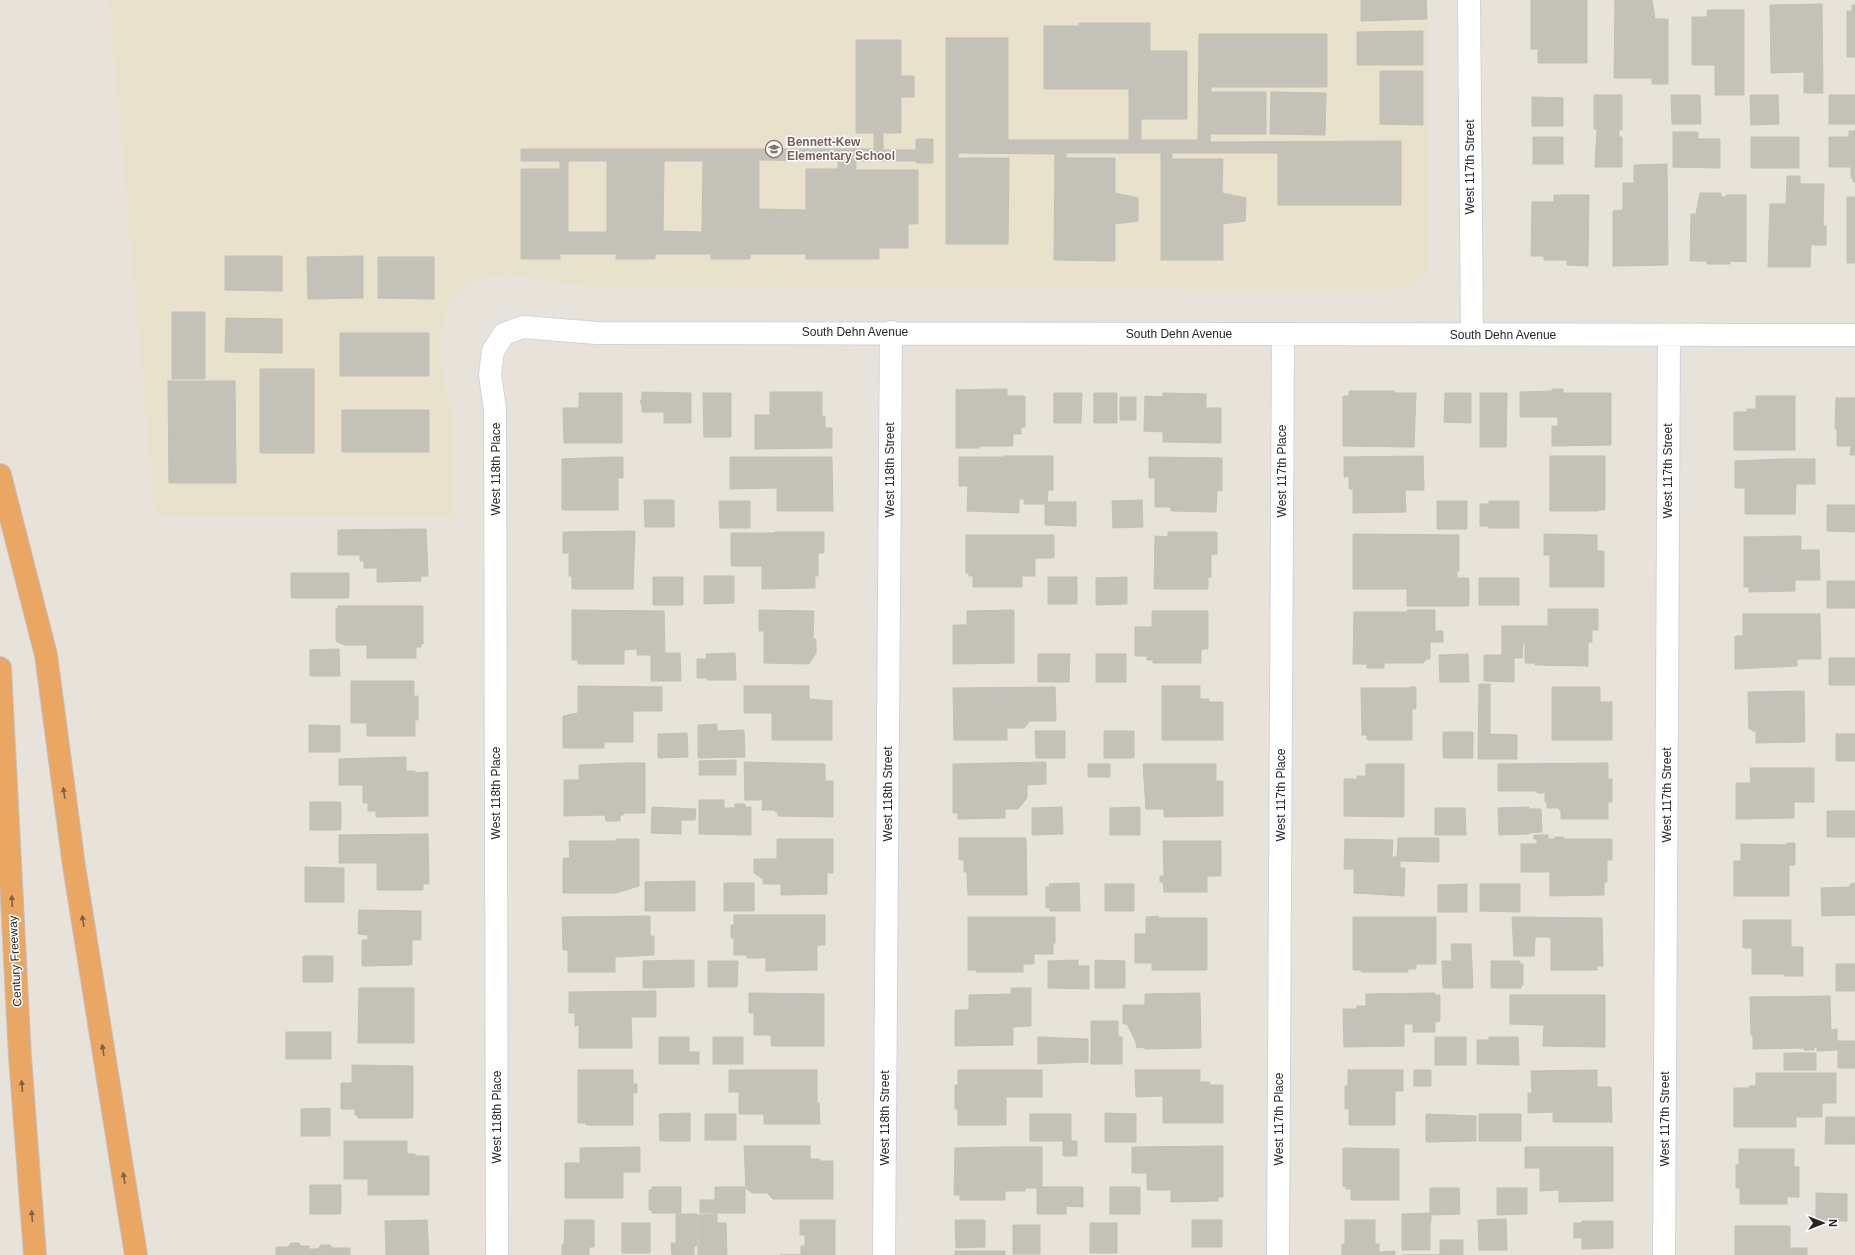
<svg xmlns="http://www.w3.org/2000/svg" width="1855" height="1255" viewBox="0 0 1855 1255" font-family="Arial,sans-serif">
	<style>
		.education { fill: #e8e1cb }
		.building { fill: #c4c1b9; stroke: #c3bfb5; fill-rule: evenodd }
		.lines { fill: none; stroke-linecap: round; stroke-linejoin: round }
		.street-casing { stroke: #d0d2df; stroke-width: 24 }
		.highway-casing { stroke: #c3c3c3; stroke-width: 24 }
		.street { stroke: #fff; stroke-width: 22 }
		.highway { stroke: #eaa764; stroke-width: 22 }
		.oneway { fill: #7f6142 }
		.labels { text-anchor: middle; stroke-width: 3; stroke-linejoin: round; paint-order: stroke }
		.education-label { font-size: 12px; font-weight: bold; fill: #785e54; stroke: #fff; text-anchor: start }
		.street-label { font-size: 12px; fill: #272727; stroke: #fff }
	</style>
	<rect width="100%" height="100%" fill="#e8e3da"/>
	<path class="education" d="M109,0h1319l-1,268 -7,15 -19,7 -816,-4 -77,-12 -20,1 -25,13 -14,15 -9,31 3,42 10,44v97l-298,-2z"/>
	<path class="building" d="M1361,0h65l1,19 -66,2z
		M1531,0h56v63h-49v-14h-7z
		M1615,0h37l3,19h13v65h-16v-6h-38z
		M1822,4l1,89h-19v-21l-33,1 -1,-68z
		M1852,5h3v52h-8v-46h5z
		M1707,10h37v85h-29v-30h-23v-48h15z
		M1079,23h71v28h37v68h-46v21h57l1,-106h128v53h-116v5h55v42h-56v8l191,-1v64h-123v-52h-106v6h51l-1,34 24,5 -1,23 -22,3v36h-62v-107h-95v5h49v35l23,5v23l-23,3v37l-61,-1 1,-106 -97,-1v5h51l-1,86h-62v-206h62v102h121v-51h-85v-63h35z
		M1423,31v34h-66v-33z
		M856,40h45v36h13v21h-13v36h-18v17h33v-11h17v24h-17v-2h-60v9h62v54h-10v24h-29v11h-73v-5h-56v5h-39v-5h-56v5h-39v-5h-56v5h-39v-90h39v-8h-39v-12h353v-16h-18zM759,160l79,1v8h-32v41l-47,-1zM568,161h39v71h-39zM664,161h39l-1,71 -39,-1z
		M1380,71h43v54l-43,-1z
		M1271,92l55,1 -1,42 -55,-1z
		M1594,95h28v35h-3v7h3v30h-27l2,-38h-3z
		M1671,95h29l1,29h-29z
		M1750,95h28l1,29 -28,1z
		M1829,95h26v29h-26z
		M1532,97l31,1v28h-31z
		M1849,131h6v51h-2v-4h-2v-11h-22v-30h20z
		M1673,132h25v7h22v29l-47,-1z
		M1533,137h30v27h-30z
		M1751,137h48v31h-48z
		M1667,164l1,101 -55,1v-55l10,-1v-27h11v-18z
		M1787,176h13v8h24l-1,42h3v19h-15l-1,22h-42l2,-63h16z
		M1700,193h21v4h5v-2h20v67l-16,-1v3h-23v-3h-17l1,-47h5z
		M1554,195h35l-1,71 -21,-1v-5h-23v-4h-13l1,-54h22z
		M1847,197h8v66h-8z
		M225,256h57v35l-57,-1z
		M363,256v42l-55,1 -1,-42z
		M378,257h56v42l-56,-1z
		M172,312h33v67h-33z
		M226,318l56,1v34l-57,-1z
		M340,333h89v43h-89z
		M260,369h54v84h-54z
		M168,381h67l1,102h-67z
		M1000,389h7v7h18v31h-4v7h-8v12h-34v2h-23v-58z
		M1552,389h11v4h48v52l-59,1v-20h6v-9h-38v-25l32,-1z
		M1349,391h45v2h22l-2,54 -71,-1v-50h6z
		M642,392l49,1v30h-27v-11h-22v-6l-2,-4 2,-4z
		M770,392h52v24h3v12h7v20l-77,1v-34h15z
		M579,393h43v50h-58l-1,-35h16z
		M703,393h28v44h-27z
		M1054,393h28l-1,30h-27z
		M1094,393h23v30h-23z
		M1163,393l43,1v14h15v35l-58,-1v-10l-19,-1 1,-35 18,1z
		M1445,393h26v30l-27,-1z
		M1480,393h27l-1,54h-26z
		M1756,396h39v54h-61v-38h13v-3h9z
		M1120,397h16v23h-16z
		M1836,398h19v57h-5l1,-9h-14v-17h-2z
		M342,410h87v42h-87z
		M1004,456h49v34h-5l-1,14h-23v-5h-5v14l-52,-2 1,-25h-9v-29h45z
		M1423,456l1,34h-19l1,22 -53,1v-24h-4v-12h-5v-20z
		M1550,456h55v54h-7v1h-48z
		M611,457h12v21h-5v32h-56v-51z
		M730,457h102l1,54h-56v-23l-47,1z
		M1149,457l73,1v33l-5,-1 -1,22 -45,-1v-4h-16v-29h-6z
		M1781,459h34v25h-19l-1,30h-50v-26h-10v-27z
		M644,500h30v27h-29z
		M1142,500l1,27 -30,1 -1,-27z
		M719,501h31v27h-30z
		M1437,501h30v28h-30z
		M1489,501h30v27h-30v-2h-9v-22h9z
		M1048,502h28v24l-31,-1v-20h3z
		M1827,505h28v27l-28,-1z
		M426,529l2,47h-7v5l-44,1v-14h-13v-7h-4v-6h-22v-25z
		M635,531l-2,58h-61v-13h-3v-23h-6v-21z
		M775,532h49v21h-6v23h-3v12l-53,1v-23h-31v-33h44z
		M1168,532h49v22h-6v23h-3v12h-54l1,-53 13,1z
		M1353,534l106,1v36h-2v7h12v28h-62v-17h-54z
		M1544,534l53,1v16h7v36h-54v-32h-6z
		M966,535h88v23h-19v18h-13v11h-49v-11h-4v-3h-3z
		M1801,536v14h18l1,30h-25v11l-46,1v-5h-5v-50z
		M291,573h58v25h-58z
		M704,576h30v27l-30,1z
		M653,577h30v28h-30z
		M1048,577h29v27h-29z
		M1127,577v27l-31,1v-27z
		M1479,578h40v27h-40z
		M1827,581h28v27h-28z
		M338,606h85v38h-2v3h-5v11h-49v-13h-23l-8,-4v-32h2z
		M1548,609h50v21h-6v12h-4v24l-53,-1v-2h-10v-20l-2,-1 -1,16h-8v24l-30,-1v-26h18v-29h46z
		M572,610l92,1 1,42h15l1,28h-30v-26h-14v-6l-13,1v14h-46v-4h-6z
		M759,610l55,1 -1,28h3v14l-7,11 -45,-1v-32h-5z
		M1014,610v53l-61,1v-39h14v-14z
		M1407,610h28v21h8v11h-13v17h-3l-4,4h-39v5h-17v-4h-14l1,-52h53z
		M1152,611h56v38h-7v14h-48v-3h-6v-4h-12v-29h17z
		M1743,614h77l1,45h-24v7l-62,3v-33h8z
		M339,649l1,27h-30v-26z
		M735,653l1,27h-29v-2h-10v-19h10l-1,-5z
		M1038,654h32l-1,28h-31z
		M1096,654h30v28h-30z
		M1468,654l1,28h-29l-1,-27z
		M1829,658h26v27h-26z
		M351,681h63v15h4v24h-3v16h-48v-13h-16z
		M1479,684h11v50l27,1v24h-39z
		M578,686l84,1v24h-29v31h-29v6h-41v-32l15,-3z
		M744,686h65v13l23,2v39h-60v-27h-28z
		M1162,686h38v13h9v3h14v38h-61z
		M1055,687l1,34h-26l-6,7h-17v12h-53l-1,-52z
		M1410,687h6v22h-4v31h-45v-5h-5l-1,-47h49z
		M1552,687h48v15h12v38h-60z
		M1804,691l1,51 -49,1v-12h-4v-2h-3l-1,-37z
		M717,724v7l27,-1 1,27 -47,1v-33z
		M309,725l31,1v26h-31z
		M1035,731h30v27h-29z
		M1104,731h30v27h-30z
		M1443,732h30v26h-30z
		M687,733l1,24 -30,1v-24z
		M1836,734h19v27h-19z
		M406,757v14h9v2l13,-1v44l-52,1v-6h-8v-8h-5v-18h-24v-26z
		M736,760v15h-37v-14z
		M744,762l81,2v17h8v36l-55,-1v-4h-3v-2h-13l1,-10h-18z
		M1046,762v22l-19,1v13l-9,11h-13v9l-47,1v-6h-5v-49z
		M623,763h22v50h-22v2h-3v6h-14l-1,-6 -41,1v-36h15v-15z
		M1608,763v16h4v23h-4v17h-47v-9h-2v-2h-12v-6h-2v-9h-8v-2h-39v-27z
		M1088,764h22v13h-22z
		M1143,764h73v17h7v35l-59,1v-8h-18z
		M1366,764h38v53l-60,-1v-37h13v-3h9z
		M1750,768h64v34h-20v16l-58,1v-36h15z
		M699,800h25v8h11v-4h10v3h6v28l-52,-1z
		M310,802h31v28h-31z
		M652,807l44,2 -1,11h-14v14l-30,-1z
		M1062,807l1,27 -31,1v-27z
		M1140,807v28h-30v-27z
		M1529,807v2h12l1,23 -13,1v1l-30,1 -1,-27z
		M1435,808h30l1,27h-31z
		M1827,811h28v26h-28z
		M428,834l1,50h-6v6h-46v-27h-38v-28z
		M1534,835h14v4h7v-2h9v2h48v21h-5v22h-3v13l-54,1v-24h-29v-28h16v-5h-3z
		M959,838h67l1,57h-59l-1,-23h-3v-12h-5z
		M1398,838h41v24l-39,-1v7h5l-1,28 -50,-3v-24h-10l1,-30 48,1 -1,17h5z
		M616,839h23v47l-23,7h-53v-35h7l-1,-17h47z
		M777,839h56v34h-6v21l-46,1v-11h-18v-5l-9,-6v-14h23z
		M1163,841h58v35h-14v16h-43l-1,-10h-3v-6h4z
		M1787,843h8v22h-6v31h-55v-35h7v-17l46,1z
		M305,867l39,1v34h-39z
		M695,881v30h-50v-29z
		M724,883h30v28h-30z
		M1079,883l1,28h-30v-3h-4v-21h4l-1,-3z
		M1855,883v32l-33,1 -1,-28 29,-1v-3z
		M1105,884h29v27h-29z
		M1467,884v28h-29v-27z
		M1480,884h40v28l-40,-1z
		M359,910l62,1v29h-9v25l-50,1v-26h6v-5l-10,-1z
		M734,915h91v30h-8v25l-51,1v-13h-19v-3h-13v-17h-3v-13h3z
		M650,916v20h4v19l-39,2v15h-47v-22h-5l-1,-33z
		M1158,916v2h49v52h-55v-7h-17v-29h11v-17z
		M968,917h87v26h-2v11h-19v10h-11v8h-47v-2h-8z
		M1353,917h83v47h-20v5h-8v3h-47v-2h-8z
		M1512,917l90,1 1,48h-6v4h-46v-32l-2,-1h-14l-1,19h-20z
		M1743,920h48v27h12v29h-18v-2h-33v-26h-9z
		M1451,944h20l2,44h-30l-1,-27h10z
		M303,956h30v26h-30z
		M694,960v27l-51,1v-27z
		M1078,960v6h11v23l-41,-1v-27z
		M1095,960l30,1v27h-30z
		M708,961h30l-1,26h-29z
		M1491,961h29v3h3v21h-2v3h-30z
		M1836,964h19v27h-19z
		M359,988h55v55h-56z
		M1011,988h20v38l-18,1v18l-58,1v-36h14v-15l42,-1z
		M656,991v26h-25l1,31h-53v-23l-4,1v-13h-6v-21z
		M749,993l75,1v52h-53v-11h-17v-22h-5z
		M1200,993l1,55 -56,1v-2l-8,1 -1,-6 -9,-18h-4v-19h22v-11z
		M1435,993v2h5v26l-5,1v10h-22v-8h-9v22l-60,1 -1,-38h14v-3h9v-12z
		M1510,995h95v52l-62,-1 1,-21 -34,-1z
		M1830,996l1,34 6,-1v12h18v27h-17v-18l-21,1v-4h-3v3h-10v-2l-51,1v-14h-2l-1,-38z
		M1091,1021h27v16h4v27h-31z
		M286,1032h45v27h-45z
		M659,1037h30v15h10v12h-40z
		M713,1037h30v27h-30z
		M1038,1037l50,2v23l-50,2z
		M1435,1037h31v28h-31z
		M1489,1037h29l1,28 -42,-1v-24h12z
		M1784,1053h32v17h-32z
		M352,1065l61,1v52h-55v-3h-3v-6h-14v-26h11z
		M578,1070h55v14h4v9h-4v32h-47v-2h-8z
		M729,1070h88v33h2l1,21h-56v-10h-25v-22h-10z
		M958,1070h84v27h-36v28h-48v-16h-3v-24h3z
		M1135,1070h65v12h10v3h13v38h-60v-27l-27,1z
		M1348,1070h55v21h-8v34h-46v-16h-4v-23h3z
		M1414,1070h17v16h-17z
		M1597,1070v17h14l1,35h-59v-10l-25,1v-20h4l-1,-22z
		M1756,1073h80v30h-14v14h-26v10h-62v-39h15v-2h7z
		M330,1108v28h-29v-27z
		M690,1113v28h-30l-1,-27z
		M1105,1113l31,1v28h-31z
		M705,1114h31v26h-31z
		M1030,1114h41v27h6v15h-14v-15h-33z
		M1426,1114l50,2v25l-50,1z
		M1479,1114h42v27h-42z
		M1826,1117h29v27h-30z
		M344,1141h63v13h8v2h14v39h-61v-16h-24z
		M744,1146h66v13h10v2h13v38h-60l-6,-6h-15l-6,-5z
		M1223,1146v51h-5v4l-47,1v-12h-24v-17h-15v-26z
		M640,1147v25h-17v26h-58v-35h15v-15z
		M1003,1147h39v40h41v20l-17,-1v8h-29v-26h-12v3h-20v9h-45v-5h-6l1,-47z
		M1525,1147h88v54l-54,1v-12l-19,1v-23h-15z
		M1343,1148l56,1v51h-48v-11h-5v-3h-3z
		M1739,1149h55v18h5v30h-12v7h-47v-16h-4v-23h3z
		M310,1185h31v29h-31z
		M652,1187h29v26h-29v-3h-3v-20h3z
		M715,1187h30v26h-45v-13h15z
		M1110,1187h30v27h-30z
		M1430,1188h29l1,26 -29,1v6h-1v29h-28v-36l28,-1z
		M1497,1188h30v26l-30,1z
		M1816,1193l31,1v27h-31z
		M676,1214h21v32h-3v9h-22l-1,-12h5z
		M717,1214v9h9l1,32h-29v-40z
		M1506,1219l1,31h-28l-1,-30z
		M427,1220l2,35h-43l-1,-34z
		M565,1220h29v27h-5v8h-27v-10h2z
		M800,1220h35v35h-55h21v-9h4v-11h-5z
		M955,1220h30v27l-29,1z
		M1192,1220h30v27h-30z
		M1345,1220h30v24h4v8l16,-1v4h-53v-11h3z
		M1582,1221h31v27l-31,1v-11h-8v-15h8z
		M622,1223h28v30h-28z
		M1090,1223h27v30h-27z
		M1013,1225h27v29h-27z
		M1735,1226h55v22h17v7h-72z
		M1440,1240h23v15h-60h37z
		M291,1243h8l2,3h8v3h9l3,-4h9l2,3h18v7h-74v-8h12z
		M955,1251h50v4h-50z"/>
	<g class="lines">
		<g class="street-casing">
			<path id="street" d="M1469,0l3,335
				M497,1255l-2,-846 -5,-34 3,-24 11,-17 19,-7 74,6 1258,2
				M884,1255l7,-923
				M1278,1255l5,-920
				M1664,1255l5,-920"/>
		</g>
		<g class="highway-casing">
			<path id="highway" d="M0,475l46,180 28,211 62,389
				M0,668l20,389 15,198"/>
		</g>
		<use href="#street" class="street"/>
		<use href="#highway" class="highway"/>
	</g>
	<defs><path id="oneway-solid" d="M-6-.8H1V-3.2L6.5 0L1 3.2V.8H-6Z"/></defs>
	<g class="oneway">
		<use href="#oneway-solid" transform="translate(64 793) rotate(-98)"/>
		<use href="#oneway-solid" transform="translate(12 901) rotate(-93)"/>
		<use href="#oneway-solid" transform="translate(83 921) rotate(-99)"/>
		<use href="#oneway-solid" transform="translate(103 1050) rotate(-99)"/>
		<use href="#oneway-solid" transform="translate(22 1086) rotate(-94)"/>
		<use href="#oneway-solid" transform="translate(124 1178) rotate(-99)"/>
		<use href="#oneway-solid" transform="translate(32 1216) rotate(-94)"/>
	</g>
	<defs>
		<g id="school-ring" transform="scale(0.9)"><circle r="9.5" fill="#fff" stroke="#8d6e63" stroke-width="1.5"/><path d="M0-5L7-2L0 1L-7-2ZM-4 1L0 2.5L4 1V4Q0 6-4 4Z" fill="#8d6e63"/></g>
	</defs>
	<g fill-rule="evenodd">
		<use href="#school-ring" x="774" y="149"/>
	</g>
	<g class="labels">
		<g class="education-label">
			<text x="787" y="146">Bennett-Kew<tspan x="787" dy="14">Elementary School</tspan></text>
		</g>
		<g class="street-label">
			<text transform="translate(1470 167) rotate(-90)" y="4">West 117th Street</text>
			<text x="855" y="336">South Dehn Avenue</text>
			<text x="1179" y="338">South Dehn Avenue</text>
			<text x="1503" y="339">South Dehn Avenue</text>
			<text transform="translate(496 469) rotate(-90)" y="4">West 118th Place</text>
			<text transform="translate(890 470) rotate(-90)" y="4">West 118th Street</text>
			<text transform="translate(1282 471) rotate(-90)" y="4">West 117th Place</text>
			<text transform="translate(1668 471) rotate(-90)" y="4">West 117th Street</text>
			<text transform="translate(496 793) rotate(-90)" y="4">West 118th Place</text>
			<text transform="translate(888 794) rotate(-90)" y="4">West 118th Street</text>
			<text transform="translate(1281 795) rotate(-90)" y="4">West 117th Place</text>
			<text transform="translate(1667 795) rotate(-90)" y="4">West 117th Street</text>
			<text transform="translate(15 961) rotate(-93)" y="4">Century Freeway</text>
			<text transform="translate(497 1117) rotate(-90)" y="4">West 118th Place</text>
			<text transform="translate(885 1118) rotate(-90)" y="4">West 118th Street</text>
			<text transform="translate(1279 1119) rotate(-90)" y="4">West 117th Place</text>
			<text transform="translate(1665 1119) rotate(-90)" y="4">West 117th Street</text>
		</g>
	</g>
	<g transform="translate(1823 1223) rotate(90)" stroke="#ffffff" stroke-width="3" paint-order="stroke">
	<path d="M0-3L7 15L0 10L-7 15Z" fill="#272727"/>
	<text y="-6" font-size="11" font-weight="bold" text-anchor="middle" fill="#272727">N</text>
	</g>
</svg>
